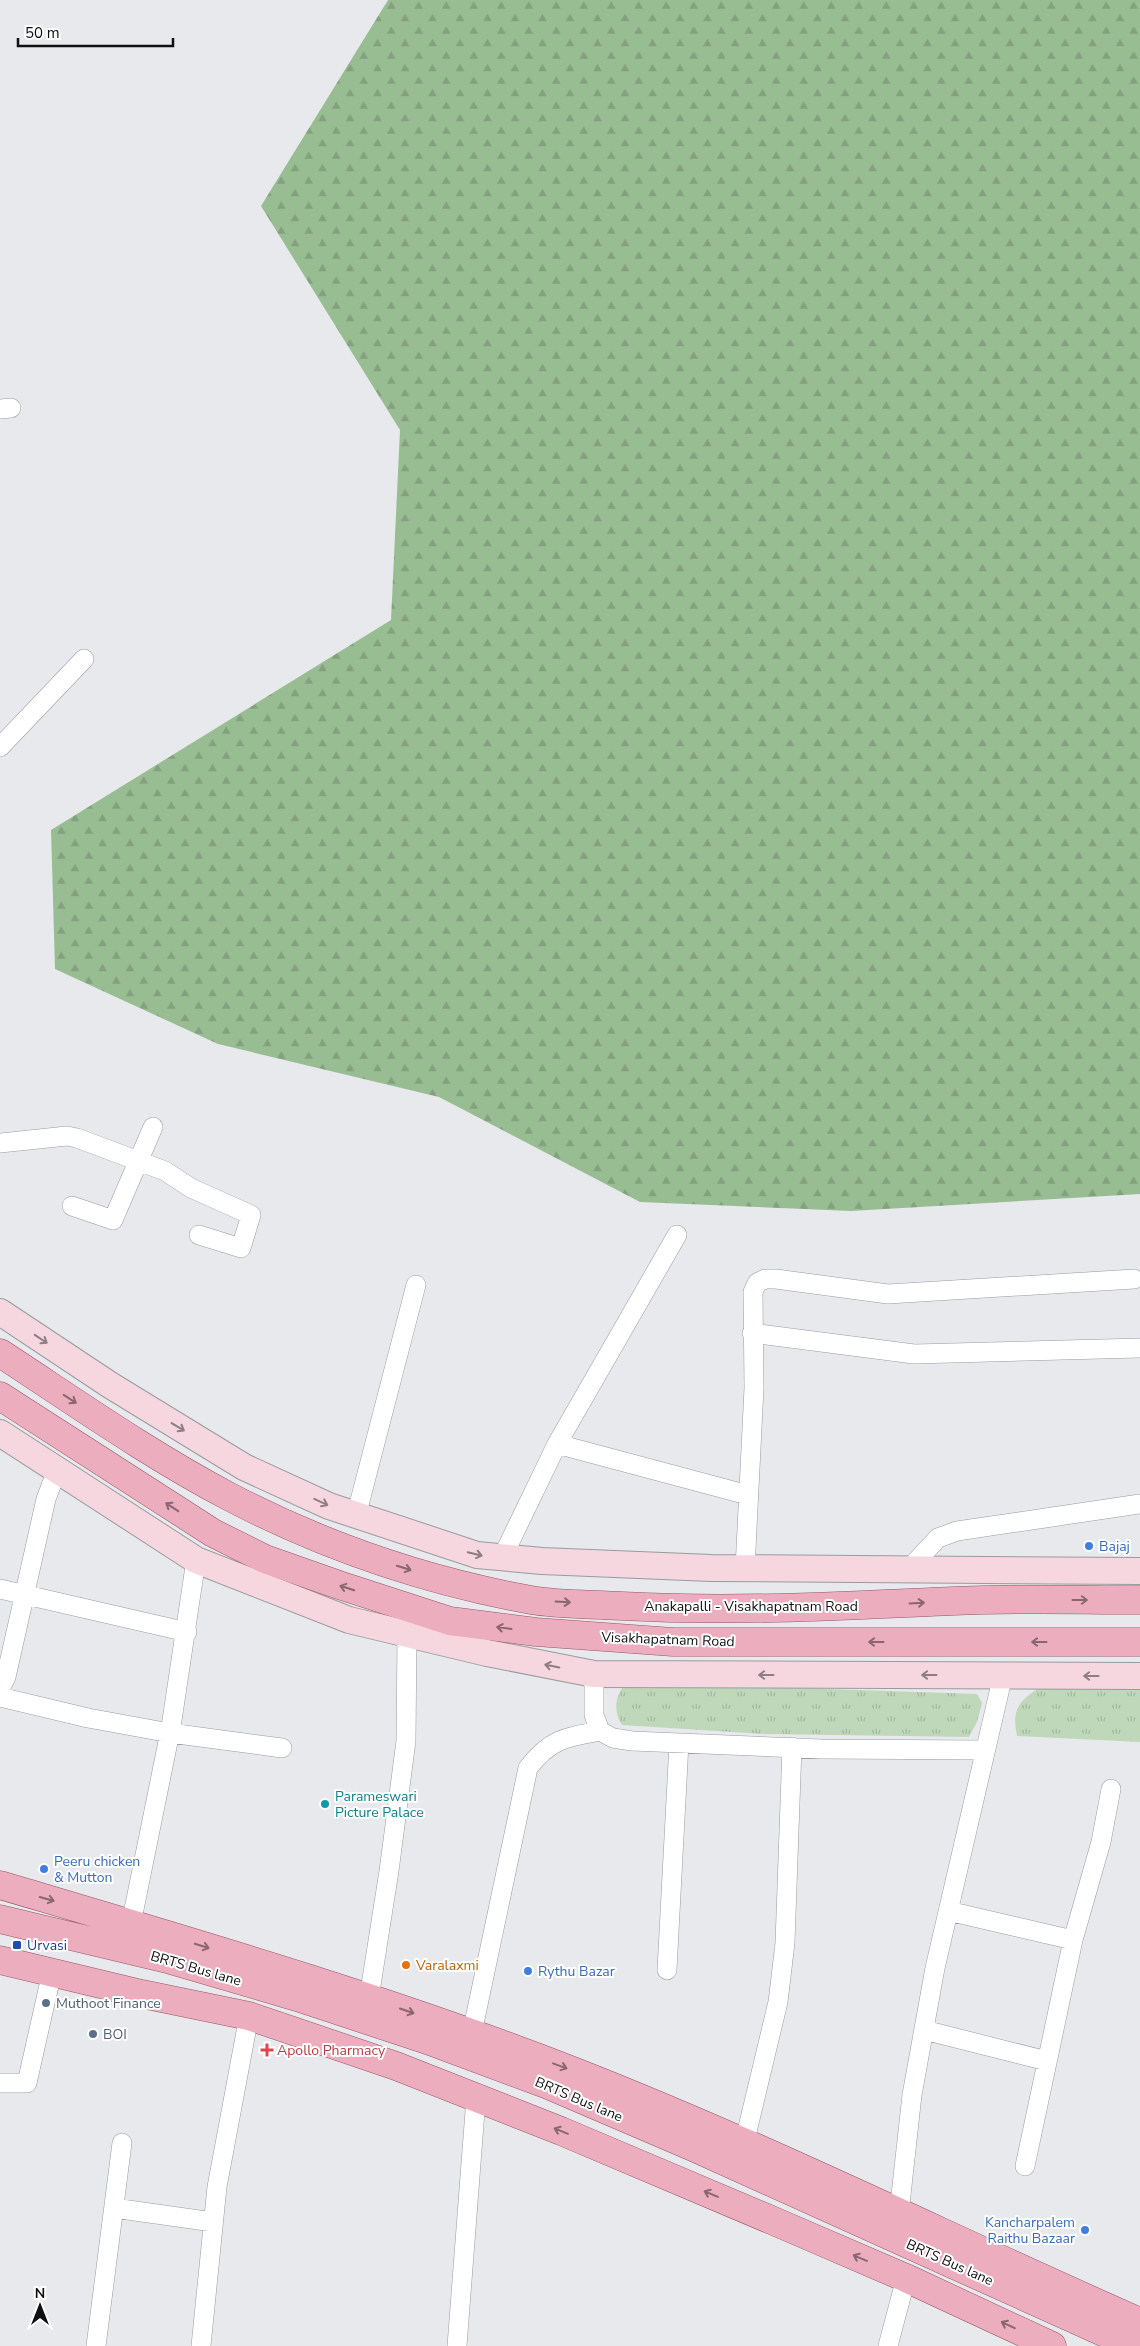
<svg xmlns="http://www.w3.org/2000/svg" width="1140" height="2346" viewBox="0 0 1140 2346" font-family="'Nunito Sans',sans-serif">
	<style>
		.forest { fill: url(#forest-firs) }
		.park { fill: url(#park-tufts) }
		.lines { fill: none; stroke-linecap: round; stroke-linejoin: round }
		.street-casing { stroke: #999b9f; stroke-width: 20 }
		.secondary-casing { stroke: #999b9f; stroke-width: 28 }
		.primary-casing { stroke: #975366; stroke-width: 29 }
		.street { stroke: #fff; stroke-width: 19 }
		.secondary { stroke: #f6d6df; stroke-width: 26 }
		.primary { stroke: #ecadbf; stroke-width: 28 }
		.oneway { stroke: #8e7d82 }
		.oneway2 { stroke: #896671 }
		.shop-dot { fill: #3f7fe0; stroke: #fff; stroke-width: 2 }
		.culture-dot { fill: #0f9aa8; stroke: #fff; stroke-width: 2 }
		.transit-dot { fill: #1a4fb4; stroke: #fff; stroke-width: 2 }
		.food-dot { fill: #e8710a; stroke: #fff; stroke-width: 2 }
		.service-dot { fill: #5c6f8a; stroke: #fff; stroke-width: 2 }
		.health-dot { fill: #e0444e; stroke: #fff; stroke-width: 2 }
		.labels { text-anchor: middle; stroke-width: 4; stroke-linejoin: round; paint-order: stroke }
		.shop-label { font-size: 14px; fill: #366cbe; stroke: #fff; text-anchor: start }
		.street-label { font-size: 14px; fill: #0f1011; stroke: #fff }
		.culture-label { font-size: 14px; fill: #0d838f; stroke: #fff; text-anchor: start }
		.transit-label { font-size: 14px; fill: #164399; stroke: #fff; text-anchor: start }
		.food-label { font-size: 14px; fill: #c56008; stroke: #fff; text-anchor: start }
		.service-label { font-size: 14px; fill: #4e5e75; stroke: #fff; text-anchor: start }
		.health-label { font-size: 14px; fill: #be3a42; stroke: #fff; text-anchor: start }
	</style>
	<defs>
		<pattern id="forest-firs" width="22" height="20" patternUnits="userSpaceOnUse" patternTransform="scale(1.25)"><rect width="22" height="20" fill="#99bd93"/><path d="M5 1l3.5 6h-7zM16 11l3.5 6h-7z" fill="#83a17e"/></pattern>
		<pattern id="park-tufts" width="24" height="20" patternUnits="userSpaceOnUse" patternTransform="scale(1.25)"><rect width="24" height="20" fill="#bfd8ba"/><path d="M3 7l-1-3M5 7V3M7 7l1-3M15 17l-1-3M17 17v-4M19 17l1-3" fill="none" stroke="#a3b89f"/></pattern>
	</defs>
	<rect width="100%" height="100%" fill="#e7e9ed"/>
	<path class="forest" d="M388,0h752v1194l-289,17 -211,-9 -201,-105 -221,-53 -163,-75 -4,-139 340,-210 9,-190 -139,-224z"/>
	<path class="park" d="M626,1682l351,12 5,9 -5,19 -8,15 -203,-3 -144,-9c-10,-16 -6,-29 4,-43z
		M1039,1688l101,1v53l-123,-6c-5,-25 0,-34 22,-48z"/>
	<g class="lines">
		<g class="street-casing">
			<path id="street" d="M0,409l11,-1
				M0,747l84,-88
				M0,1143l67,-7 10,2 88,33 26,17 60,27 -10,33 -42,-13
				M72,1206l41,14 40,-93
				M752,1333l162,21 226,-6
				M557,1444l191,51
				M356,1516l60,-231
				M502,1558l55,-114 120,-209
				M745,1569l9,-181 -1,-96 4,-9 8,-4h11l112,15 246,-15
				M908,1570l30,-32 19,-7 183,-27
				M0,1589l187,43
				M594,1674v41l6,16 13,7 19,3 189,8 164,1
				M0,1689l6,-12 40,-178 11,-29
				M0,1697l88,21 82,15 112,15
				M948,1911l125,29
				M131,1924l40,-197 25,-167
				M667,1970l12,-227
				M369,1998l20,-127 17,-130 1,-107
				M924,2030l123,31
				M472,2033l56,-265c22,-29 38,-31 72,-37
				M0,2083h27l25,-111
				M744,2144l34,-142 7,-59 7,-196
				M1025,2166l48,-226 28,-98 10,-53
				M114,2208l99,14
				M899,2213l13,-118 23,-127 68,-293
				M96,2346l26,-203
				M201,2346l16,-159 32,-171
				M457,2346l19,-248
				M888,2346l18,-68"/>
		</g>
		<g class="secondary-casing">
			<path id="secondary" d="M0,1312l110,73 134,82 85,39 148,49 65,6 169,7 429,3
				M0,1433l196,127 153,60 138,33 107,21 546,2"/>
		</g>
		<g class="primary-casing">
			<path id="primary" d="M0,1353c75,49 150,102 230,144 94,49 197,84 301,103 29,5 61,4 91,6 110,6 220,0 331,-5 62,-3 125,-1 187,-1
				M0,1396l213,137 52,26 74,26 111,36 86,11 137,10h467
				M0,1885c192,57 386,113 573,186 192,75 378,168 567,251
				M0,1919l171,41 126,37 130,43 121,45 147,63 439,198
				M0,1960l142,34 107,22 147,50 165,65 215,91 130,56 146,68"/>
		</g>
		<use href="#street" class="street"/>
		<use href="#secondary" class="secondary"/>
		<use href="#primary" class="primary"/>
	</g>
	<defs><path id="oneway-shaft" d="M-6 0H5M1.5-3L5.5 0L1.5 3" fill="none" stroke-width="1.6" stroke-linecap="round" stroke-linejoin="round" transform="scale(1.25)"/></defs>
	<g class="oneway">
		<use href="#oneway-shaft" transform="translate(41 1339) rotate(34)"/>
		<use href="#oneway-shaft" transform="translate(178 1427) rotate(31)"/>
		<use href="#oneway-shaft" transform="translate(321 1502) rotate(25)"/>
		<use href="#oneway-shaft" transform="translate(475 1554) rotate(13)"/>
		<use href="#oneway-shaft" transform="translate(552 1666) rotate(-169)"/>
		<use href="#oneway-shaft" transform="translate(766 1675) rotate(-180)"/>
		<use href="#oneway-shaft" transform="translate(929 1675) rotate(180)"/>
		<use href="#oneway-shaft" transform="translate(1091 1676) rotate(-180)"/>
	</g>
	<g class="oneway2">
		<use href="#oneway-shaft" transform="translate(70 1399) rotate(33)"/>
		<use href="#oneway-shaft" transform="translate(172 1507) rotate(-147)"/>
		<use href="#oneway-shaft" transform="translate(404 1568) rotate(17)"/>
		<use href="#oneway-shaft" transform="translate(347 1588) rotate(-162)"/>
		<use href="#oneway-shaft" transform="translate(1080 1600)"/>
		<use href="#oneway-shaft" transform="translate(563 1602) rotate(3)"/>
		<use href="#oneway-shaft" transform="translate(917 1603) rotate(-3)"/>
		<use href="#oneway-shaft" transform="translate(504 1628) rotate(-172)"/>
		<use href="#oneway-shaft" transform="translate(876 1642) rotate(180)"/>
		<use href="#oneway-shaft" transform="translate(1039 1642) rotate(180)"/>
		<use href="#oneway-shaft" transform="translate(47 1899) rotate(16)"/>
		<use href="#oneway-shaft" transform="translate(202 1946) rotate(17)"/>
		<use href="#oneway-shaft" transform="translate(407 2011) rotate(19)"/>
		<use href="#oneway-shaft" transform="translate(560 2066) rotate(20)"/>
		<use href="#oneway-shaft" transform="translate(561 2131) rotate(-158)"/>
		<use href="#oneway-shaft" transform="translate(711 2194) rotate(-157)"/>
		<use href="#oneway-shaft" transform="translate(860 2258) rotate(-157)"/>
		<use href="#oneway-shaft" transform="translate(1008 2325) rotate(-155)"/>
	</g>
	<g class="shop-dot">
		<circle cx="1089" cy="1546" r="5"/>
		<circle cx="44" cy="1869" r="5"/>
		<circle cx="528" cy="1971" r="5"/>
		<circle cx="1085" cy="2230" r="5"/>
	</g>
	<circle class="culture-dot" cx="325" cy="1804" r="5"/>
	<rect class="transit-dot" x="12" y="1940" width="10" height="10" rx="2.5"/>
	<circle class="food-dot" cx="406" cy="1965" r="5"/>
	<g class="service-dot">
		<circle cx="46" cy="2003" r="5"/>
		<circle cx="93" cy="2034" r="5"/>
	</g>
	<path class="health-dot" d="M264.5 2042.5h5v5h5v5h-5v5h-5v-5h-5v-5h5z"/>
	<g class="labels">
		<g class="shop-label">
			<text x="1099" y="1551">Bajaj</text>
			<text x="54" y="1866">Peeru chicken<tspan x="54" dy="16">&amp; Mutton</tspan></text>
			<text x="538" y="1976">Rythu Bazar</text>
			<text x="1075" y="2227" text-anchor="end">Kancharpalem<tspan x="1075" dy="16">Raithu Bazaar</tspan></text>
		</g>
		<g class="street-label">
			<text x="751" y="1611">Anakapalli - Visakhapatnam Road</text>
			<text transform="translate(668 1639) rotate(2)" y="5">Visakhapatnam Road</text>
			<text transform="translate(196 1968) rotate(16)" y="5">BRTS Bus lane</text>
			<text transform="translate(579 2099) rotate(23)" y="5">BRTS Bus lane</text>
			<text transform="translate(950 2262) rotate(24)" y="5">BRTS Bus lane</text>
		</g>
		<g class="culture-label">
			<text x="335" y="1801">Parameswari<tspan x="335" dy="16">Picture Palace</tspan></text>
		</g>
		<g class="transit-label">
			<text x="27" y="1950">Urvasi</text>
		</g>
		<g class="food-label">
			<text x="416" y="1970">Varalaxmi</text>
		</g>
		<g class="service-label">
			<text x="56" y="2008">Muthoot Finance</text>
			<text x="103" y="2039">BOI</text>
		</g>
		<g class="health-label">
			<text x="277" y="2055">Apollo Pharmacy</text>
		</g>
	</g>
	<g transform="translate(40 2306)" stroke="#ffffff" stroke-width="4" paint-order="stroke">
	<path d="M0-4L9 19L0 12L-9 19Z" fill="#0f1011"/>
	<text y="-8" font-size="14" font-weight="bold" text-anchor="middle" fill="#0f1011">N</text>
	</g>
	<path d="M18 38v8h155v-8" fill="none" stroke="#0f1011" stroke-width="2.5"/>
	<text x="25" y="38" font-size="15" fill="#0f1011" stroke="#ffffff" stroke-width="4" paint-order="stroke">50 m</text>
</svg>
